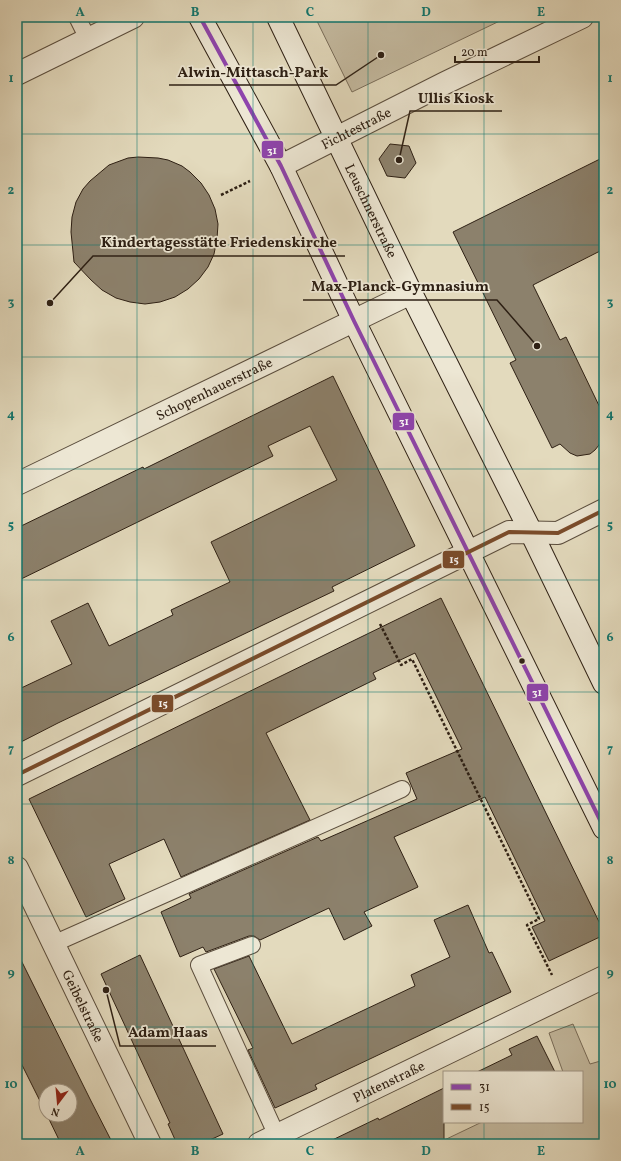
<svg xmlns="http://www.w3.org/2000/svg" width="621" height="1161" viewBox="0 0 621 1161" font-family="Vollkorn,serif">
	<style>
		.green { fill: #c4baa0; stroke: #796d5a }
		.building { fill: #8c816c; stroke: #2e2014 }
		.lines { fill: none; stroke-linecap: round; stroke-linejoin: round }
		.lane-casing { stroke: #5b4e3e; stroke-width: 18 }
		.street-casing { stroke: #5b4e3e; stroke-width: 24 }
		.secondary-casing { stroke: #2e2014; stroke-width: 24 }
		.path { stroke: #2e2014; stroke-width: 2.5; stroke-dasharray: 3 2; stroke-linecap: butt }
		.lane { stroke: #ede7d4; stroke-width: 16 }
		.street { stroke: #ede7d4; stroke-width: 22 }
		.secondary { stroke: #ede7d4; stroke-width: 22 }
		.bus-1-casing { stroke: #ede7d4; stroke-width: 7 }
		.bus-2-casing { stroke: #ede7d4; stroke-width: 7 }
		.bus-1 { stroke: #8e44ad; stroke-width: 4 }
		.bus-2 { stroke: #7a4b2a; stroke-width: 4 }
		.grid { fill: none; stroke: #0f766e; stroke-width: 1; stroke-opacity: 0.55 }
		.bus-dot { fill: #2e2014; stroke: #ede7d4; stroke-width: 1.5 }
		.labels { text-anchor: middle; stroke-width: 3.5; stroke-linejoin: round; paint-order: stroke }
		.street-label { font-size: 14px; fill: #2e2014; stroke: #ede7d4 }
		.leader { fill: none; stroke: #2e2014; stroke-width: 1.5 }
		.callout-dot { fill: #2e2014; stroke: #ede7d4; stroke-width: 1.5 }
		.callout-label { font-size: 15px; text-anchor: middle; font-weight: bold; fill: #2e2014; stroke: #ede7d4; stroke-width: 3.5; stroke-linejoin: round; paint-order: stroke }
		.line-badge { stroke: #ede7d4; stroke-width: 1.5 }
		.badge-label { font-size: 11px; text-anchor: middle; font-weight: bold; fill: #fff }
		.neatline { fill: none; stroke: #0f766e; stroke-width: 1.5 }
		.grid-label { font-size: 13px; text-anchor: middle; font-weight: bold; fill: #0f766e }
	</style>
	<rect width="100%" height="100%" fill="#e3dabd"/>
	<filter id="stains"><feTurbulence type="fractalNoise" baseFrequency=".005" numOctaves="4"/><feColorMatrix values="0 0 0 0 .2 0 0 0 0 .09 0 0 0 0 .02 0 0 0 .5 -.17"/></filter>
	<radialGradient id="worn" r=".72"><stop offset=".6" stop-color="#630" stop-opacity="0"/><stop offset="1" stop-color="#630" stop-opacity=".3"/></radialGradient>
	<path class="green" d="M315,17h193l-156,75z
		M573,1024l17,40 14,-4v84h-168l46,-22h100v-50h-19l-14,-39z"/>
	<path class="building" d="M390,144l19,2 7,17 -11,15 -18,-2 -8,-17z
		M138,157l20,1 10,2 14,6 8,6 11,11 8,12 6,14 3,15 -1,15 -3,15 -6,13 -9,12 -11,10 -13,8 -15,5 -15,2 -15,-2 -14,-4 -14,-8 -11,-10 -17,-18 -3,-30 1,-15 4,-15 7,-13 7,-8 19,-16 19,-7z
		M604,157v92l-71,36 27,55 6,-3 38,79v6l-4,2 1,15 -2,6 -4,5 -5,4 -13,2 -7,-3 -10,-9 -8,4 -42,-85 6,-3 -63,-128z
		M333,376l82,170 -83,41 2,4 -276,132 -41,21v-54l55,-26 -21,-43 37,-18 21,43 64,-31 -2,-5 59,-28 -19,-40 126,-62 -27,-54 -42,20 5,10 -256,125v-53l126,-61 1,2z
		M441,598l163,334v3l-55,26 -17,-34 13,-6 -60,-124 -91,40 24,50 -54,25 8,14 -28,14 -15,-32 -69,32 -6,-4h-5l-43,16 -3,-5 -23,10 -19,-45 30,-14 -2,-4 129,-57 3,4 96,-42 -11,-26 56,-24 -47,-96 -42,20 3,6 -110,54 44,87 -129,57 -17,-38 -55,25 16,35 -39,18 -57,-118z
		M468,905l21,48 3,-1 19,40 -196,93 2,4 -42,19 -27,-58 5,-2 -39,-79 35,-13 43,88 123,-58 -4,-11 39,-18 -16,-37z
		M17,952l74,149 22,43h-52l-14,-29h23v-24h-24v22l-29,-58z
		M140,955l83,179 -22,10h-24l-9,-20 2,-1 -69,-149z
		M537,1036l18,36h-78l35,-17 -3,-6z
		M444,1088v56h-120l54,-26 1,2z"/>
	<g class="lines">
		<g class="lane-casing">
			<path id="lane" d="M77,17l11,22
				M53,944l349,-155
				M252,945l-53,20 78,171"/>
		</g>
		<g class="street-casing">
			<g id="street">
				<path d="M17,74l116,-57"/>
				<path id="s1" d="M281,166l164,-83 137,-66"/>
				<path id="s2" d="M17,484l394,-191"/>
				<path d="M17,775l492,-243 49,1 46,-23"/>
				<path id="s3" d="M17,868l133,276"/>
				<path id="s4" d="M259,1144l345,-167"/>
			</g>
		</g>
		<g class="secondary-casing">
			<g id="secondary">
				<path d="M200,17l81,149 73,155 250,507"/>
				<path id="s5" d="M278,17l133,276 120,239 73,151"/>
			</g>
		</g>
		<path class="path" d="M221,195l29,-14
			M380,624l21,41 11,-6 125,255 2,5 -12,6 25,50"/>
		<use href="#lane" class="lane"/>
		<use href="#street" class="street"/>
		<use href="#secondary" class="secondary"/>
		<g class="bus-1-casing">
			<path id="bus-1" d="M200,17l81,149 73,155 250,507"/>
		</g>
		<g class="bus-2-casing">
			<path id="bus-2" d="M17,775l492,-243 49,1 46,-23"/>
		</g>
		<use href="#bus-1" class="bus-1"/>
		<use href="#bus-2" class="bus-2"/>
	</g>
	<path class="grid" d="M137,17v1127M253,17v1127M368,17v1127M484,17v1055M17,134h587M17,245h587M17,357h587M17,469h587M17,580h587M17,692h587M17,804h587M17,916h587M17,1027h587M484,1122v22"/>
	<circle class="bus-dot" cx="522" cy="661" r="3.5"/>
	<g class="labels">
		<g class="street-label">
			<text dy="5" stroke="none"><textPath href="#s1" startOffset="84">Fichtestraße</textPath></text>
			<text dy="5" stroke="none"><textPath href="#s5" startOffset="215">Leuschnerstraße</textPath></text>
			<text dy="5" stroke="none"><textPath href="#s2" startOffset="219">Schopenhauerstraße</textPath></text>
			<text dy="5" stroke="none"><textPath href="#s3" startOffset="153">Geibelstraße</textPath></text>
			<text dy="5" stroke="none"><textPath href="#s4" startOffset="144">Platenstraße</textPath></text>
		</g>
	</g>
	<path class="leader" d="M381 55L336 85H169M399 160L410 111H502M50 303L93 256H345M537 346L497 300H303M106 990L120 1046H216"/>
	<g class="callout-dot">
		<circle cx="381" cy="55" r="4"/>
		<circle cx="399" cy="160" r="4"/>
		<circle cx="50" cy="303" r="4"/>
		<circle cx="537" cy="346" r="4"/>
		<circle cx="106" cy="990" r="4"/>
	</g>
	<g class="callout-label">
		<text x="253" y="77">Alwin-Mittasch-Park</text>
		<text x="456" y="103">Ullis Kiosk</text>
		<text x="219" y="247">Kindertagesstätte Friedenskirche</text>
		<text x="400" y="291">Max-Planck-Gymnasium</text>
		<text x="168" y="1037">Adam Haas</text>
	</g>
	<g class="line-badge">
		<rect x="261" y="140" width="23" height="19" rx="4" fill="#8e44ad"/>
		<rect x="392" y="412" width="23" height="19" rx="4" fill="#8e44ad"/>
		<rect x="442" y="550" width="23" height="19" rx="4" fill="#7a4b2a"/>
		<rect x="526" y="683" width="23" height="19" rx="4" fill="#8e44ad"/>
		<rect x="151" y="694" width="23" height="19" rx="4" fill="#7a4b2a"/>
	</g>
	<g class="badge-label">
		<text x="272" y="154">31</text>
		<text x="404" y="425">31</text>
		<text x="454" y="563">15</text>
		<text x="537" y="696">31</text>
		<text x="163" y="707">15</text>
	</g>
	<rect width="621" height="1161" fill="none" stroke="#e3dabd" stroke-width="44"/>
	<rect x="443" y="1071" width="140" height="52" fill="#ede7d4" stroke="#a19787"/>
	<rect x="451" y="1084" width="20" height="6" fill="#8e44ad" stroke="#a19787"/>
	<text x="479" y="1091" font-size="12" fill="#2e2014">31</text>
	<rect x="451" y="1104" width="20" height="6" fill="#7a4b2a" stroke="#a19787"/>
	<text x="479" y="1111" font-size="12" fill="#2e2014">15</text>
	<g transform="translate(58 1103) rotate(196)"><circle r="19" fill="#ede7d4" stroke="#a19787"/>
	<path d="M0-3L7 15L0 10L-7 15Z" fill="#8f2418"/>
	<text y="-6" font-size="11" font-weight="bold" text-anchor="middle" fill="#2e2014">N</text>
	</g>
	<path d="M455 56v6h84v-6" fill="none" stroke="#2e2014" stroke-width="2"/>
	<text x="461" y="56" font-size="12" fill="#2e2014" stroke="#ede7d4" stroke-width="3" paint-order="stroke">20 m</text>
	<rect x="22" y="22" width="577" height="1117" class="neatline"/>
	<g class="grid-label">
		<text x="80" y="16">A</text>
		<text x="195" y="16">B</text>
		<text x="310" y="16">C</text>
		<text x="426" y="16">D</text>
		<text x="541" y="16">E</text>
		<text x="11" y="82">1</text>
		<text x="610" y="82">1</text>
		<text x="11" y="194">2</text>
		<text x="610" y="194">2</text>
		<text x="11" y="306">3</text>
		<text x="610" y="306">3</text>
		<text x="11" y="418">4</text>
		<text x="610" y="418">4</text>
		<text x="11" y="529">5</text>
		<text x="610" y="529">5</text>
		<text x="11" y="641">6</text>
		<text x="610" y="641">6</text>
		<text x="11" y="753">7</text>
		<text x="610" y="753">7</text>
		<text x="11" y="864">8</text>
		<text x="610" y="864">8</text>
		<text x="11" y="976">9</text>
		<text x="610" y="976">9</text>
		<text x="11" y="1088">10</text>
		<text x="610" y="1088">10</text>
		<text x="80" y="1155">A</text>
		<text x="195" y="1155">B</text>
		<text x="310" y="1155">C</text>
		<text x="426" y="1155">D</text>
		<text x="541" y="1155">E</text>
	</g>
	<rect width="100%" height="100%" filter="url(#stains)"/>
	<rect width="100%" height="100%" fill="url(#worn)"/>
</svg>
